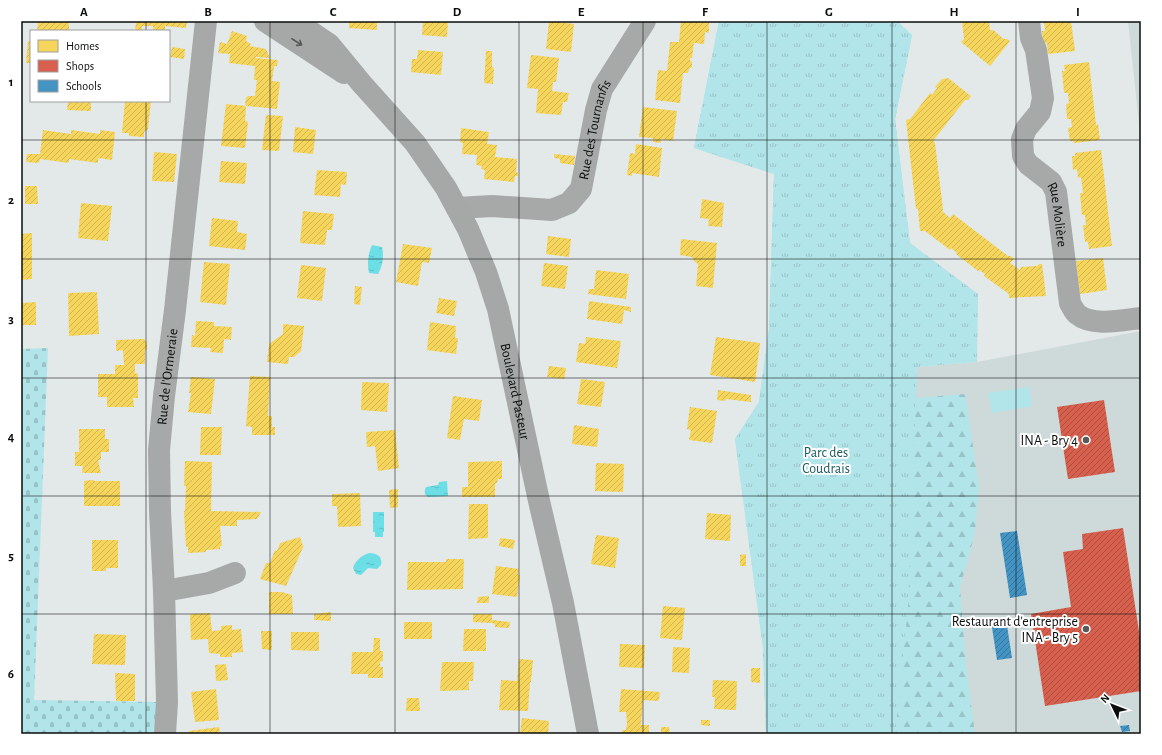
<svg xmlns="http://www.w3.org/2000/svg" width="1162" height="755" viewBox="0 0 1162 755" font-family="'Alegreya Sans',sans-serif">
	<style>
		.built { fill: #ced9da }
		.grass { fill: #b2e5e9 }
		.forest { fill: url(#forest-firs) }
		.cemetery { fill: url(#cemetery-stones) }
		.park { fill: url(#park-tufts) }
		.water { fill: url(#water-ripples) }
		.homes { fill: url(#homes-hatch) }
		.shops { fill: url(#shops-hatch) }
		.schools { fill: url(#schools-hatch) }
		.lines { fill: none; stroke-linecap: round; stroke-linejoin: round }
		.minor { stroke: #a7a9a9; stroke-width: 22 }
		.secondary { stroke: #a6a8a8; stroke-width: 22 }
		.oneway { stroke: #585a5a }
		.grid { fill: none; stroke: #0b0d0d; stroke-width: 1; stroke-opacity: 0.55 }
		.poi-dot { fill: #575a5a; stroke: #fff; stroke-width: 1.5 }
		.labels { text-anchor: middle; stroke-width: 4; stroke-linejoin: round; paint-order: stroke }
		.street-label { font-size: 14px; fill: #0b0d0d; stroke: #fff }
		.poi-label { font-size: 14px; fill: #0b0d0d; stroke: #fff; text-anchor: end }
		.park-label { font-size: 14px; fill: #1a5a5e; stroke: #fff }
		.neatline { fill: none; stroke: #0b0d0d; stroke-width: 1.5 }
		.grid-label { font-size: 13px; text-anchor: middle; font-weight: bold; fill: #0b0d0d }
	</style>
	<defs>
		<pattern id="forest-firs" width="22" height="20" patternUnits="userSpaceOnUse"><rect width="22" height="20" fill="#b2e5e9"/><path d="M5 1l3.5 6h-7zM16 11l3.5 6h-7z" fill="#98c3c7"/></pattern>
		<pattern id="cemetery-stones" width="16" height="16" patternUnits="userSpaceOnUse"><rect width="16" height="16" fill="#b2e5e9"/><path d="M2 7V4a2 2 0 0 1 4 0v3zM10 15v-3a2 2 0 0 1 4 0v3z" fill="#98c3c7"/></pattern>
		<pattern id="park-tufts" width="24" height="20" patternUnits="userSpaceOnUse"><rect width="24" height="20" fill="#b2e5e9"/><path d="M3 7l-1-3M5 7V3M7 7l1-3M15 17l-1-3M17 17v-4M19 17l1-3" fill="none" stroke="#98c3c7"/></pattern>
		<pattern id="water-ripples" width="26" height="14" patternUnits="userSpaceOnUse"><rect width="26" height="14" fill="#6cdee5"/><path d="M2 4q2-2 4 0t4 0M15 11q2-2 4 0t4 0" fill="none" stroke="#5cbdc3"/></pattern>
		<pattern id="homes-hatch" width="6" height="6" patternUnits="userSpaceOnUse"><rect width="6" height="6" fill="#f6d55c"/><path d="M-1 1l2-2M0 6l6-6M5 7l2-2" fill="none" stroke="#d2b64f"/></pattern>
		<pattern id="shops-hatch" width="6" height="6" patternUnits="userSpaceOnUse"><rect width="6" height="6" fill="#d6604d"/><path d="M-1 1l2-2M0 6l6-6M5 7l2-2" fill="none" stroke="#ac4e3e"/></pattern>
		<pattern id="schools-hatch" width="6" height="6" patternUnits="userSpaceOnUse"><rect width="6" height="6" fill="#4393c3"/><path d="M-1 1l2-2M0 6l6-6M5 7l2-2" fill="none" stroke="#36769d"/></pattern>
	</defs>
	<rect width="100%" height="100%" fill="#e3e8e8"/>
	<path class="built" d="M1128,21h13v122l-1,-10z
		M1141,331v403h-246l22,-367 60,-5z"/>
	<path class="grass" d="M1029,387l3,19 -40,7 -4,-20z"/>
	<path class="forest" d="M719,21h178l15,14 -17,84 15,125 7,123 -1,31 49,-4 14,92 -4,47 -15,54 6,79 9,68h-209l-3,-86 -28,-209 24,-37 10,-73 5,-155 -80,-26z"/>
	<path class="cemetery" d="M48,348l-14,352 123,2 -2,32h-134v-385z"/>
	<path class="park" d="M719,21h178l15,14 -17,84 15,124 68,51 -1,68 -60,5 -9,241 -13,126h-129l-3,-86 -28,-209 24,-37 10,-73 5,-155 -80,-26z"/>
	<path class="water" d="M372,245l10,2c2,10 1,18 -4,27l-9,-1c-2,-10 -1,-19 3,-28z
		M447,481l1,15 -20,1c-4,-3 -4,-6 -2,-10l12,-2 1,-3z
		M373,512h11v20h-1v5h-8v-5h-2z
		M369,553c8,0 14,4 12,12l-4,4 -9,-1 -7,7 -5,-1 -3,-6c2,-7 9,-13 16,-15z"/>
	<path class="homes" d="M38,21h31v10h-32z
		M136,21h51l-1,7 -21,-2v5h-12v-5h-11v5h-7z
		M349,21h28v9l-28,-2z
		M423,21h25l-1,16 -25,-2z
		M549,21l25,3 -3,28 -25,-3z
		M681,21h28v12l-4,-1 -1,12 -10,-1 -2,15h-2v2l2,2v5l-3,2 -1,4h-5l-3,30 -25,-3 3,-30 9,1 3,-29h9z
		M962,21h27l1,9h3l11,9h3l3,2 -20,25 -29,-24 3,-3z
		M1044,21h27l4,30 -27,3 -1,-11 -4,1 -1,-13h3z
		M232,31l15,5 -1,5 5,3 -1,2 16,3 4,9 -14,-1 -1,1 23,2 -1,6h-3l-2,15 8,1 -3,27 -31,-3 -1,-2 1,-6 2,-2h7l2,-16h-3l1,-14 -26,-3 1,-9 -12,-1 2,-11 7,2z
		M28,41h3v22h-5z
		M172,47l13,2 -1,10 -14,-2z
		M418,50l25,2 -2,23 -30,-3 1,-13h5z
		M486,51h6v16l2,1 -1,16 -9,-1z
		M531,55l28,3 -3,24h-3l-1,9 17,2 -2,9h-4l-2,13 -25,-2 2,-24 -11,-1z
		M1089,62l7,63 2,-1 2,16 -26,3 -1,-2h-3l-2,-13 4,-1 -1,-8h-4l-1,-15 3,-1 -1,-8v-2h-4l-2,-22h3l-1,-6z
		M948,78l23,18 -3,4h-3l-32,41 2,2 8,66 -1,2 8,7 3,-4 55,42h3l3,3 -4,4 10,7 1,-3 16,-1 2,-2h3l4,32 -37,2v-4l-25,-18 1,-2 -6,-4 -1,1 -22,-17 1,-1 -6,-5 -1,2 -25,-19h-5l-2,-22h-2l-10,-89 4,-1 20,-26 2,2 5,-7 -2,-1 7,-8z
		M68,101h23v10l-24,-1z
		M125,101h26l-3,28 -4,3v5l-15,-1v-3h-7z
		M226,104l20,2 -1,15 3,1 -3,26 -24,-2z
		M643,107l34,4 -4,30 -12,-2v4l-8,-1v-4l-14,-1z
		M266,115l17,1 -4,35 -17,-1z
		M295,127l21,3 -3,24 -20,-2z
		M461,128l28,4 -2,12 10,1 -2,12 22,2 -1,13 2,1v3h-3l-1,6 -30,-3 1,-9 -4,-1 1,-3 -6,-1 1,-10 -15,-1 1,-11 -3,-1z
		M43,130l28,4v-4l29,4v-4l15,2 -3,28 -14,-2v5l-29,-4v4l-29,-4 -1,4 -13,-1 1,-8h13z
		M636,144l26,4 -3,29 -27,-4v3l-5,-1 3,-22 5,1z
		M1101,150l11,96 -23,3 -1,-7h-3l-2,-17h3l-1,-10h-3l-2,-22h3l-2,-16 -3,1 -1,-9 -4,1 -1,-14h3v-3z
		M154,152l23,2 -3,28 -22,-1z
		M554,154l21,2 -1,9 -14,-2v-4l-6,-1z
		M221,161l26,2 -2,21 -26,-2z
		M317,170l30,2 -1,13 -5,-1 -1,13 -26,-2z
		M25,186h12l1,18h-13z
		M702,199l22,4 -2,24 -14,-1 1,-7 -9,-1z
		M81,203l31,3 -4,35 -30,-3z
		M303,211l31,3 -2,16h-5l-2,15 -25,-2z
		M212,218l26,3 -1,11 10,2 -2,16 -36,-4z
		M32,233v46l-11,1v-46z
		M548,236l23,3 -2,18 -23,-3z
		M681,239l36,4 -4,45 -17,-2 2,-22 -4,-3 -2,-4 -12,-2z
		M403,244l29,4 -3,15 -7,-1 -4,24 -22,-4z
		M1103,258l4,32 -27,4 -1,-11h-3l-1,-6h3l-2,-16z
		M204,262l26,2 -4,41 -26,-3z
		M544,263l24,3 -3,23 -24,-3z
		M301,265l25,3 -4,33 -25,-3z
		M596,270l33,4 -3,25 -38,-5 1,-5h5z
		M355,286l7,1 -2,18 -6,-1z
		M97,292l2,42 -30,2 -1,-43z
		M439,298l18,3 -3,15 -18,-3z
		M589,301l42,6v5l-7,-2 -2,14 -35,-5z
		M36,302v23h-15v-22z
		M196,321l18,1v4l18,1 -1,13 -7,-1 -1,14 -13,-1 1,-4 -20,-1 1,-12 3,1z
		M430,322l26,4 -1,12h3l-2,16 -29,-4z
		M283,324l21,2 -3,25 -7,6h-5l-1,7 -21,-2 2,-18 14,-10z
		M586,337l35,4 -4,27 -41,-6 3,-19 6,1z
		M716,337l44,6 -5,39 -45,-7z
		M144,339l3,4v6l-2,2v13h-10v9l3,1v24h-5l1,9h-27v-10h-9v-23h17v-9h9l-1,-15 -7,1v-11z
		M549,366l17,2 -2,11 -17,-2z
		M250,376l20,1 -2,39h4v11h3v8h-23v-8l-6,-1z
		M191,377l24,2 -4,35 -23,-2 3,-19h-2z
		M581,379l24,3 -4,25 -24,-3z
		M362,382l27,1 -2,29 -26,-2z
		M718,390l33,5v7l-25,-3 -1,2 -8,-1z
		M453,396l29,4 -3,21 -15,-2 -4,21 -13,-2z
		M690,407l27,4 -5,32 -23,-3 2,-10 -4,-1z
		M574,425l25,4 -2,18 -25,-3z
		M201,427h21l-1,28h-21z
		M79,429h26v10h4v13h-8v8h-3l3,13h-19l1,-7h-8v-14h4z
		M395,430l4,38 -21,3 -3,-25 -8,1 -1,-15z
		M185,461l27,1 -1,49 50,1 -4,7 -20,1v6h-17l2,20h-2v3l-14,1v2l-18,1v-6h-2l-2,-36h1l1,-25h-2z
		M502,461v18h-4l-1,4 -2,1v13h-33v-10h6v-25z
		M596,463l28,1 -1,28 -28,-1z
		M91,480h3v1h26v25h-36v-25z
		M398,489v18l-8,1 -1,-18z
		M360,493l1,33 -23,1 -1,-21h-5v-12z
		M469,504h19v34l-20,1z
		M707,513l24,2 -1,26 -25,-2z
		M596,535l23,3 -4,30 -24,-4z
		M300,537l3,9 1,-1 -18,41 -26,-7 6,-16h4l5,-13 2,1 3,-8z
		M500,538l15,2 -2,9 -14,-3z
		M92,540h26v28h-12v3h-14z
		M746,554v12h-6v-11z
		M446,559h18l-1,30 -56,1 1,-28h38z
		M496,566l23,3 -1,6h2l-3,22 -25,-3z
		M269,592h13l10,3 1,19h-24z
		M489,596v7h-12l1,-6z
		M663,606l22,2 -3,32 -22,-2z
		M331,612v9l-17,-1v-6z
		M210,613l2,18 9,-1v-4l11,-1v5l9,-1 2,23 -11,1v4h-12v-3l-11,-1 -1,-14 -17,1 -1,-26z
		M473,614h19v6l18,2 -1,6 -14,-1v-3l-3,-1 -19,-1z
		M404,622h28v17h-28z
		M464,629h22v22h-23z
		M261,631h11v19l-10,-1z
		M291,632h28v19l-28,-1z
		M94,634l32,1 -1,30 -33,-1z
		M374,638h6v13h3v10l-3,1v5h3v11h-15v-4h-17l1,-22h21z
		M620,644l25,1 -1,23 -25,-1z
		M673,647l17,1 -1,25 -17,-1z
		M519,659l14,1 -2,22h-1l-2,29 -29,-1 2,-30 16,1z
		M442,662h32l-1,19h-4v9l-29,1z
		M226,664l2,16 -12,1 -1,-16z
		M751,668h9v15l-9,-1z
		M115,673l20,1v27h-19z
		M713,680l24,1 -1,29 -22,-1 1,-12h-3z
		M216,689l3,31 -24,2 -4,-30z
		M621,689l39,3 -1,8 -1,1 -15,-1 -2,25h8v9h-27v-4h4l1,-7 -1,-11h-7z
		M407,698h12l1,13h-14z
		M522,718l27,3 -1,13h-28z
		M701,720h9v6l-9,-1z
		M219,727l1,7h-31v-3z
		M661,727h8l1,7h-9z"/>
	<path class="shops" d="M1104,400l11,72 -47,7 -11,-72z
		M1123,528l18,116v47l-96,15 -14,-92 40,-7 -8,-55 20,-3 -1,-15z"/>
	<path class="schools" d="M1017,531l10,64 -17,3 -10,-65z
		M1006,619l6,39 -15,2 -6,-39z
		M1129,725l1,6 -8,1 -2,-6z"/>
	<g class="lines">
		<g class="minor">
			<path id="s1" d="M1029,21l2,17 5,12 7,48 -3,14 -14,17 -4,10 1,17 5,8 23,18 5,10 14,111c2,4 4,8 7,11 15,13 46,6 64,4"/>
			<path id="s2" d="M457,208l35,-2 60,4 17,-7 12,-14 15,-79 6,-21 43,-68"/>
			<path d="M164,591l45,-8 26,-10"/>
			<path id="s3" d="M165,734l2,-32 -3,-111 -4,-80 -1,-61 5,-54 11,-86 31,-289"/>
		</g>
		<g class="secondary">
			<path d="M265,21l79,52"/>
			<path id="s4" d="M295,21l34,23 33,40 53,59 31,45 22,41 18,43 12,37 41,192 24,102 25,131"/>
		</g>
	</g>
	<defs><path id="oneway-shaft" d="M-6 0H5M1.5-3L5.5 0L1.5 3" fill="none" stroke-width="1.6" stroke-linecap="round" stroke-linejoin="round"/></defs>
	<use class="oneway" href="#oneway-shaft" transform="translate(297 42) rotate(33)"/>
	<path class="grid" d="M146,21v10M270,21v713M395,21v713M519,21v713M643,21v713M767,21v713M892,21v713M1016,21v713M146,101v633M21,140h1120M21,259h1120M21,378h1120M21,496h1120M21,614h1120"/>
	<g class="poi-dot">
		<circle cx="1086" cy="440" r="4"/>
		<circle cx="1086" cy="629" r="4"/>
	</g>
	<g class="labels">
		<g class="street-label">
			<text dy="5" stroke="none"><textPath href="#s2" startOffset="193">Rue des Tournanfis</textPath></text>
			<text dy="5" stroke="none"><textPath href="#s1" startOffset="215">Rue Molière</textPath></text>
			<text dy="5" stroke="none"><textPath href="#s3" startOffset="358">Rue de l'Ormeraie</textPath></text>
			<text dy="5" stroke="none"><textPath href="#s4" startOffset="443">Boulevard Pasteur</textPath></text>
		</g>
		<g class="poi-label">
			<text x="1078" y="445">INA - Bry 4</text>
			<text x="1078" y="626">Restaurant d'entreprise<tspan x="1078" dy="16">INA - Bry 5</tspan></text>
		</g>
		<g class="park-label">
			<text x="826" y="457">Parc des<tspan x="826" dy="16">Coudrais</tspan></text>
		</g>
	</g>
	<rect width="1162" height="755" fill="none" stroke="#ffffff" stroke-width="44"/>
	<rect x="30" y="30" width="140" height="72" fill="#ffffff" stroke="#9d9e9e"/>
	<rect x="38" y="40" width="20" height="12" fill="#f6d55c" stroke="#9d9e9e"/>
	<text x="66" y="50" font-size="12" fill="#0b0d0d">Homes</text>
	<rect x="38" y="60" width="20" height="12" fill="#d6604d" stroke="#9d9e9e"/>
	<text x="66" y="70" font-size="12" fill="#0b0d0d">Shops</text>
	<rect x="38" y="80" width="20" height="12" fill="#4393c3" stroke="#9d9e9e"/>
	<text x="66" y="90" font-size="12" fill="#0b0d0d">Schools</text>
	<g transform="translate(1112 705) rotate(313)" stroke="#ffffff" stroke-width="3" paint-order="stroke">
	<path d="M0-3L7 15L0 10L-7 15Z" fill="#0b0d0d"/>
	<text y="-6" font-size="11" font-weight="bold" text-anchor="middle" fill="#0b0d0d">N</text>
	</g>
	<rect x="22" y="22" width="1118" height="711" class="neatline"/>
	<g class="grid-label">
		<text x="84" y="16">A</text>
		<text x="208" y="16">B</text>
		<text x="333" y="16">C</text>
		<text x="457" y="16">D</text>
		<text x="581" y="16">E</text>
		<text x="705" y="16">F</text>
		<text x="829" y="16">G</text>
		<text x="954" y="16">H</text>
		<text x="1078" y="16">I</text>
		<text x="11" y="86">1</text>
		<text x="11" y="204">2</text>
		<text x="11" y="323">3</text>
		<text x="11" y="441">4</text>
		<text x="11" y="560">5</text>
		<text x="11" y="678">6</text>
	</g>
</svg>
